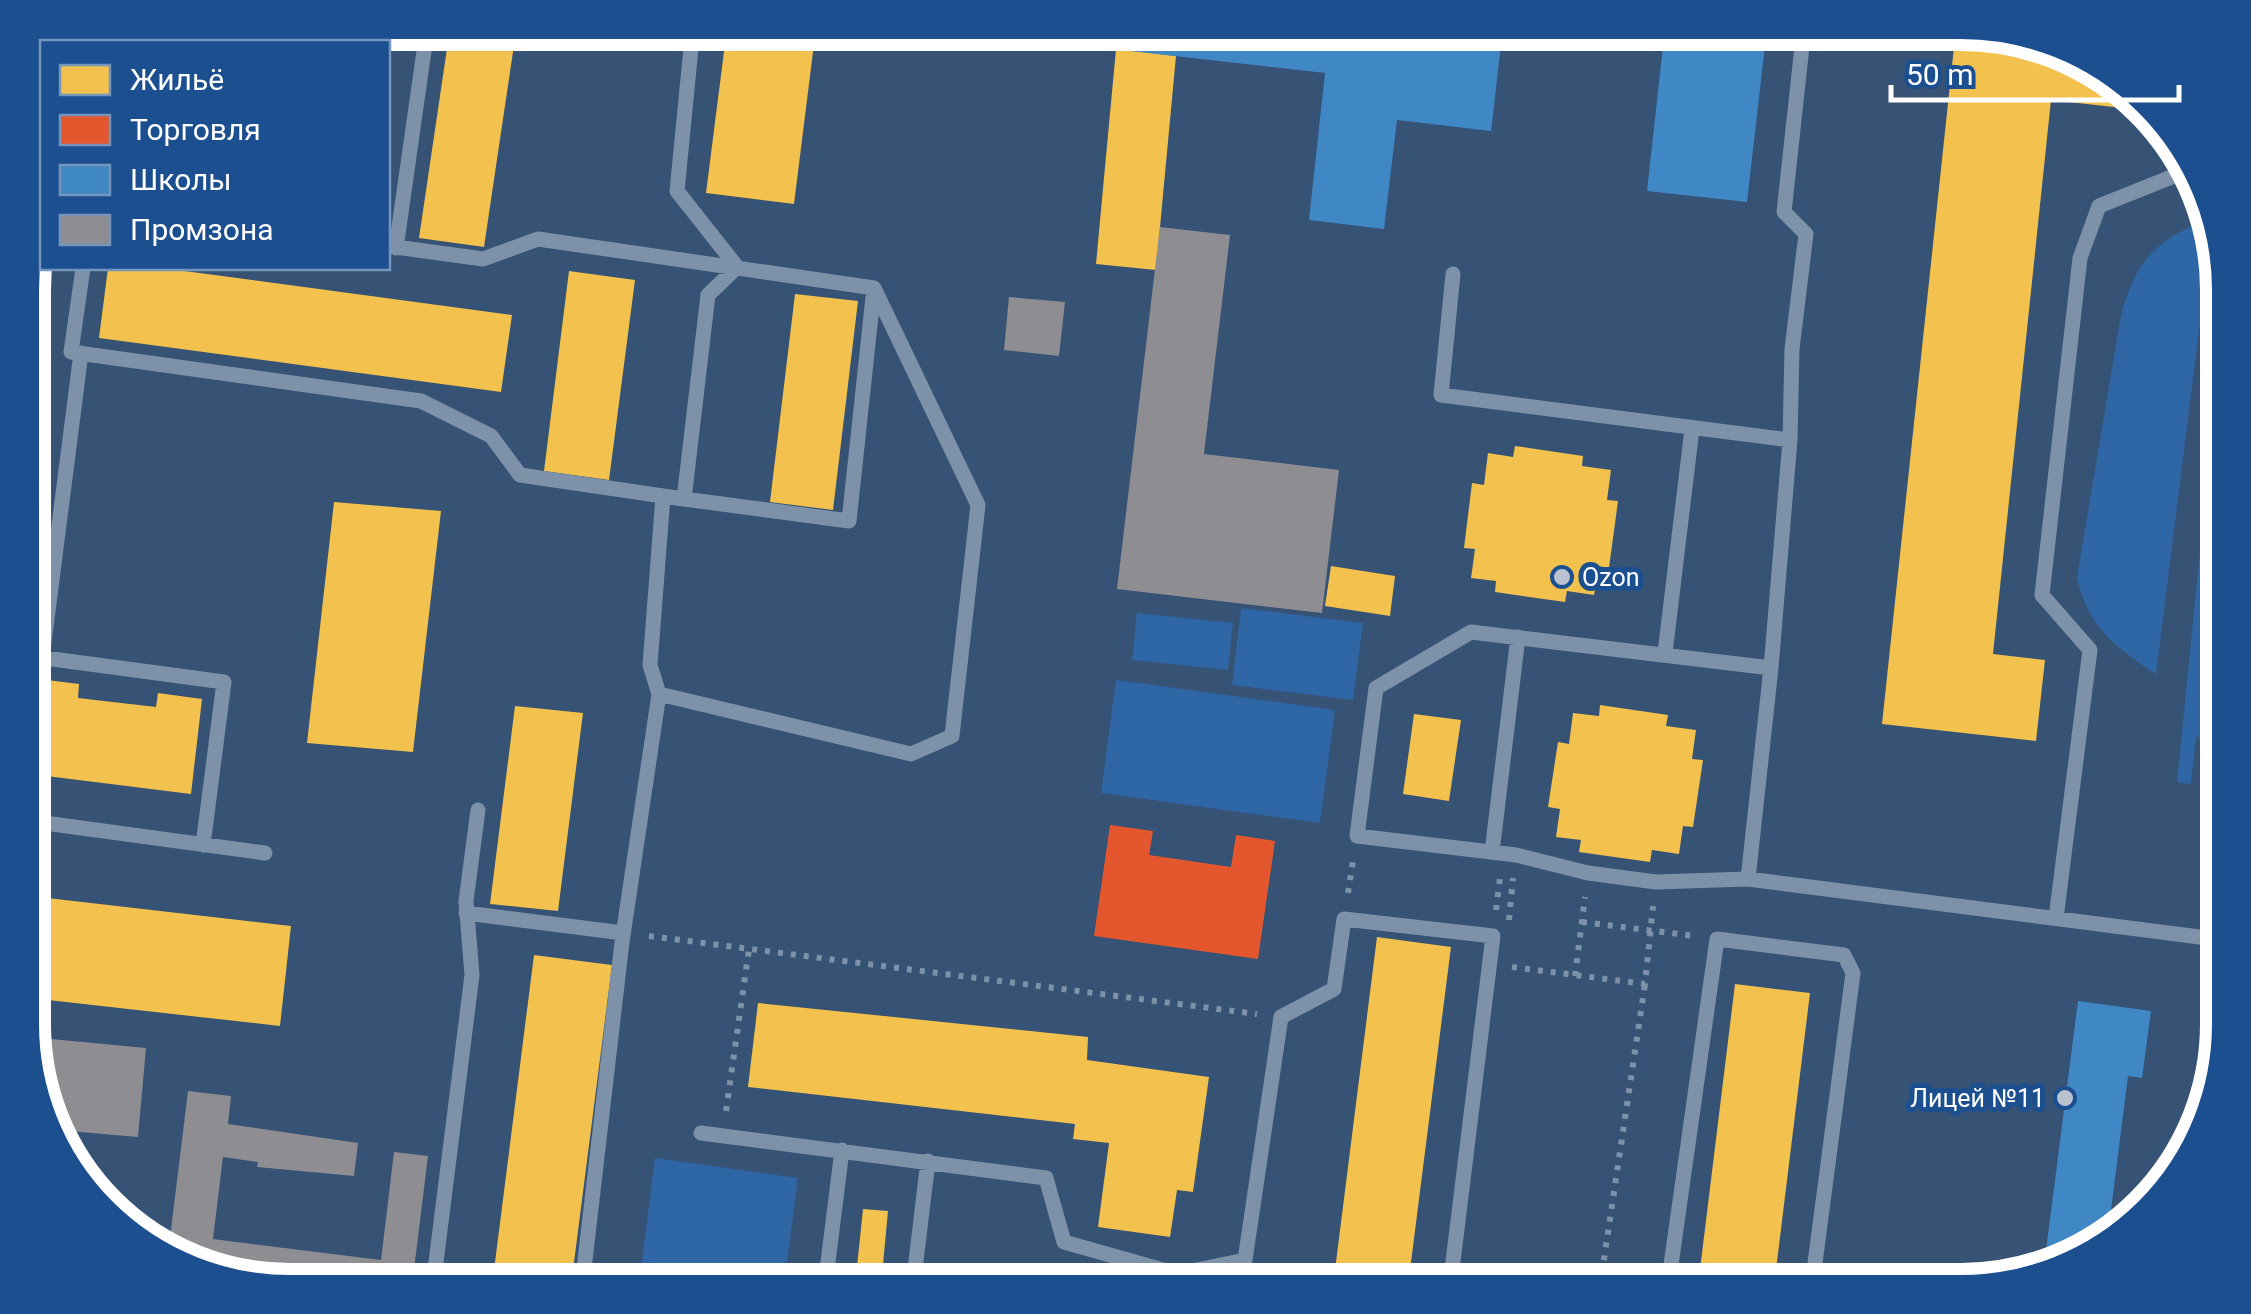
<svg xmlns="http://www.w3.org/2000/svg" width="2251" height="1314" viewBox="0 0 2251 1314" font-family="Roboto,sans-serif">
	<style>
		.green { fill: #2f66a5 }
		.homes { fill: #f2c14e }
		.shops { fill: #e4572e }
		.schools { fill: #3f88c5 }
		.industry { fill: #8d8d92 }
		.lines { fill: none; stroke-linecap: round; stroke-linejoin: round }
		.path { stroke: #7d92a8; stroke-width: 6; stroke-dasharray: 5 8; stroke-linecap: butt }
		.lane { stroke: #7d92a8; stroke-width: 15 }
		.poi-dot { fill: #b9c2ce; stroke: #1b4f8f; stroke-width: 4 }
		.labels { text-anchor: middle; stroke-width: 10; stroke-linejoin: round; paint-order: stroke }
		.poi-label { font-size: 25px; fill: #fff; stroke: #1b4f8f; text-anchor: start }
		.rim { fill: none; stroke: #fff; stroke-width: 12 }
	</style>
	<rect width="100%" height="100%" fill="#365274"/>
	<path class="green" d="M2207,219l4,15 -55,440c-40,-27 -68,-46 -79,-96l44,-263c15,-55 34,-74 86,-96z
		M2223,320v141l-22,222 5,41 17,24v20l-27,-32 -5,48 -14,-2z
		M1241,608l122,15 -10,77 -121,-15z
		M1137,613l96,10 -5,47 -96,-10z
		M1116,680l219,30 -15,113 -219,-30z
		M655,1158l143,20 -14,108h-145z"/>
	<path class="homes" d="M727,28h89l-22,176 -88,-11z
		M1956,28l137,35 47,47 -89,-10 -58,554 52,6 -9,81 -154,-17z
		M281,29l-1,13h-57v-1z
		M449,35l65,10 -30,202 -65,-9z
		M1116,49l60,7 -20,214 -60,-6z
		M108,268h54l350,47 -11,77 -402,-54z
		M569,271l66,9 -26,200 -65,-9z
		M795,294l63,7 -25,209 -63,-8z
		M30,352l12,1 -4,34h-8z
		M1515,446l68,10 -1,10 29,4 -4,30 11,1 -9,67 -11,-2 -4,29 -27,-4 -2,11 -70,-10 1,-11 -25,-3 4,-29 -11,-1 8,-65 12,2 4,-32 25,4z
		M334,502l107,9 -28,241 -106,-9z
		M1331,566l64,10 -5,40 -65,-10z
		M39,679l40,5 -1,14 78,9 2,-14 44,6 -11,95 -161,-20z
		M1600,705l68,10 -2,11 30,4 -4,29 11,1 -10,67 -10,-1 -4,28 -27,-4 -2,12 -71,-10 2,-12 -25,-3 4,-28 -12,-2 10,-65 11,2 4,-31 26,3z
		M515,706l68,7 -25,198 -68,-7z
		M1414,714l47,6 -12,81 -46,-7z
		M30,896l261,30 -11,100 -250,-28z
		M1377,937l74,10 -43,339h-75z
		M534,955l78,10 -41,321h-79z
		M1735,984l75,9 -36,293h-76z
		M758,1003l330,34 -1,23 122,17 -16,115 -16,-2 -7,47 -72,-10 11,-84 -36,-4 2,-15 -327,-37z
		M863,1209l25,2 -7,75h-26z"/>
	<path class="shops" d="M1110,825l43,6 -4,24 82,12 5,-32 39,6 -17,118 -164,-23z
		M956,1266l158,18v2h-160z"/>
	<path class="schools" d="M990,28h513l-12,103 -94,-11 -13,109 -75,-9 16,-147 -335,-38z
		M1665,28h102l-20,174 -100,-11z
		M2078,1001l73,10 -9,67 -14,-2 -17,134 9,1 -2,15 -25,25 -49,15z"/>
	<path class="industry" d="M1160,227l70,8 -26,219 135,16 -17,143 -205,-24z
		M1009,297l56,5 -6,54 -55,-6z
		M30,423l20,3 -18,142h-2z
		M30,1037l116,11 -8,89 -81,-7 -27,-72z
		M188,1091l43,5 -3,28 130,19 -4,33 -97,-9 1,-5 -35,-5 -10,82 168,21 13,-108 34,4 -16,130h-87l-65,-7 -92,-25z"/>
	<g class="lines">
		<path class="path" d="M1348,893l5,-32
			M1496,910l4,-32
			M1509,920l4,-42
			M1582,922l113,14
			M649,936l608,78
			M1512,967l133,17 8,-78
			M1575,976l10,-79
			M726,1111l23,-162
			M1600,1286l45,-302"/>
		<path class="lane" d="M1804,28l-20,184 22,22 -14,115 -2,91 -19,228 -300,-36 -95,56 -19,148 159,19 72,18 68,9 92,-3 475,61
			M388,246l95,13 55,-20 336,49 -25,233 -165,-22
			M396,248l31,-218
			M83,268l-12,84 350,49 70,35 29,39 143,21
			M1453,274l-12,121 349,45
			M1665,653l27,-224
			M30,656l194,26 -21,163
			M42,658l39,-305
			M659,694l252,60 41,-18 26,-231 -104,-217
			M30,821l235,32
			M1492,852l26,-215
			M1748,879l23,-211
			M466,913l157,20
			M2056,918l34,-268 -48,-55 38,-337 19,-52 80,-32 8,-17
			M701,1133l345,45 18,64 113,32
			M433,1286l39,-311 -6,-74 12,-91
			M582,1286l40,-344 37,-248 -9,-29 13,-169 21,3 24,-204 29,-28 -60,-76 16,-163
			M825,1286l17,-136
			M913,1286l15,-125
			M1175,1286l2,-12 68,-14 36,-243 53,-28 10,-70 149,17 -43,350
			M1668,1286l49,-347 127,16 9,18 -41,313"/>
	</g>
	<g class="poi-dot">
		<circle cx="1562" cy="577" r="10"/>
		<circle cx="2065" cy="1098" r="10"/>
	</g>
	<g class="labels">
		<g class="poi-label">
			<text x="1582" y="586">Ozon</text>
			<text x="2045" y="1107" text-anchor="end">Лицей №11</text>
		</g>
	</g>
	<path d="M0 0H2251V1314H0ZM290 45H1961A245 245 0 0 1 2206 290V1024A245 245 0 0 1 1961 1269H290A245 245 0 0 1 45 1024V290A245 245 0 0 1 290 45Z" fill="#1b4f8f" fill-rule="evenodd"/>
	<path class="rim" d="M290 45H1961A245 245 0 0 1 2206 290V1024A245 245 0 0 1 1961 1269H290A245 245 0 0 1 45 1024V290A245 245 0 0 1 290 45Z"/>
	<rect x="40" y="40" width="350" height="230" fill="#1b4f8f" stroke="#7695bc" stroke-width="2.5"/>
	<rect x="60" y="65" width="50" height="30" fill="#f2c14e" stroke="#7695bc" stroke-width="2.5"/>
	<text x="130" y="90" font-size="30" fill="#ffffff">Жильё</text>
	<rect x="60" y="115" width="50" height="30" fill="#e4572e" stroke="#7695bc" stroke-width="2.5"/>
	<text x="130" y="140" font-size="30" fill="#ffffff">Торговля</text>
	<rect x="60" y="165" width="50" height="30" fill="#3f88c5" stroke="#7695bc" stroke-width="2.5"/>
	<text x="130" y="190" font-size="30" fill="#ffffff">Школы</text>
	<rect x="60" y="215" width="50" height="30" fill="#8d8d92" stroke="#7695bc" stroke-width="2.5"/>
	<text x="130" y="240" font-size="30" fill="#ffffff">Промзона</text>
	<path d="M1891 85v15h288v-15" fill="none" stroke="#ffffff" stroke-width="5"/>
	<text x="1906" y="85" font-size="30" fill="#ffffff" stroke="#1b4f8f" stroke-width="8" paint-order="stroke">50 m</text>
</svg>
